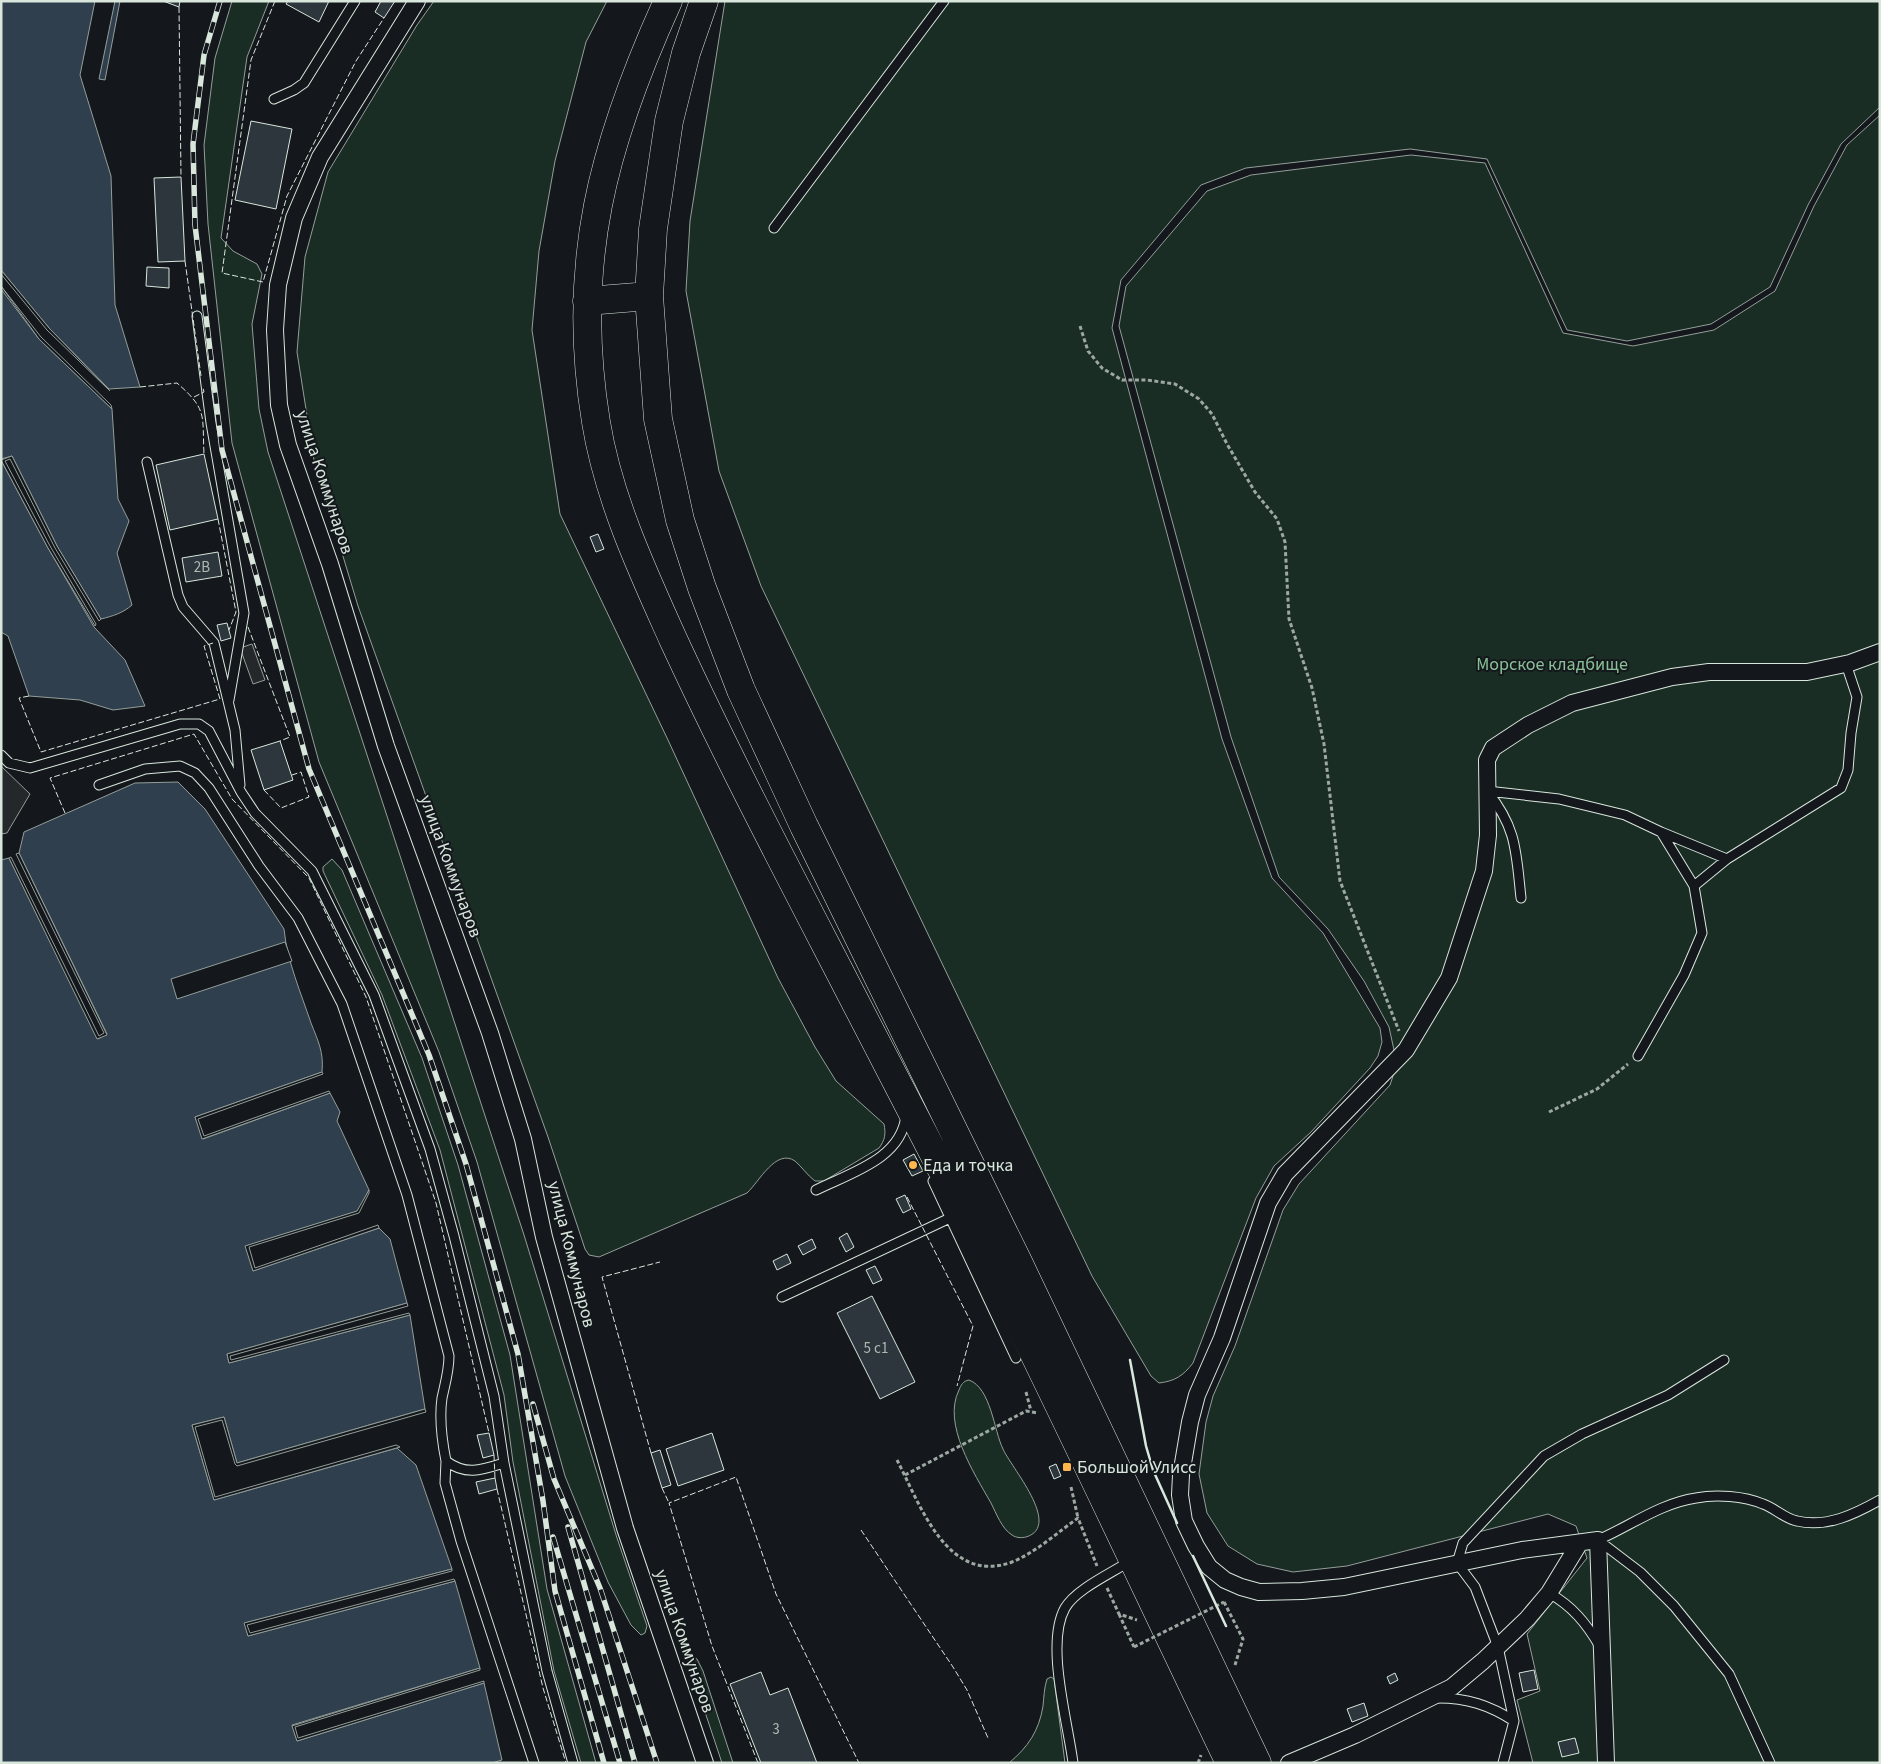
<svg xmlns="http://www.w3.org/2000/svg" width="1881" height="1764" viewBox="0 0 1881 1764" font-family="'Source Sans 3',sans-serif">
	<style>
		.green { fill: #1a2d24; stroke: #939e99 }
		.parking { fill: #24282b; stroke: #939e99 }
		.water { fill: #2f3f4d; stroke: #939e99 }
		.pier { fill: #14181c; stroke: #939e99 }
		.building { fill: #2c363c; stroke: #d8e6dc }
		.lines { fill: none; stroke-linecap: round; stroke-linejoin: round }
		.lane-casing { stroke: #d8e6dc; stroke-width: 11 }
		.street-casing { stroke: #d8e6dc; stroke-width: 18 }
		.highway-casing { stroke: #d8e6dc; stroke-width: 29 }
		.path { stroke: #9da8a2; stroke-width: 3; stroke-dasharray: 4 2.5; stroke-linecap: butt }
		.lane { stroke: #14181c; stroke-width: 9 }
		.street { stroke: #14181c; stroke-width: 16 }
		.highway { stroke: #14181c; stroke-width: 28 }
		.rail-casing { stroke: #d8e6dc; stroke-width: 5.5 }
		.rail { stroke: #14181c; stroke-width: 4; stroke-dasharray: 11; stroke-linecap: butt }
		.path-bridge { stroke: #9da8a2; stroke-width: 3; stroke-dasharray: 4 2.5; stroke-linecap: butt }
		.fence { stroke: #d8e6dc; stroke-width: 1; stroke-dasharray: 6 2.5; stroke-linecap: butt }
		.wall { stroke: #d8e6dc; stroke-width: 2.5 }
		.poi-dot { fill: #ffb74d; stroke: #14181c; stroke-width: 2 }
		.labels { text-anchor: middle; stroke-width: 4; stroke-linejoin: round; paint-order: stroke }
		.number-label { font-size: 15px; fill: #adbab4 }
		.street-label { font-size: 18px; fill: #d8e6dc; stroke: #14181c }
		.park-label { font-size: 18px; fill: #8ac095; stroke: #14181c }
		.poi-label { font-size: 18px; fill: #d8e6dc; stroke: #14181c; text-anchor: start }
	</style>
	<rect width="100%" height="100%" fill="#14181c"/>
	<path class="green" d="M232,1h37l-22,56 -26,181 12,13 24,13 5,10 -10,50 7,85 9,43 256,783 93,303 30,88 -2,7 -4,2 -10,-10 -23,-43 -43,-106 -88,-314 -38,-110 -120,-290 -87,-319 -24,-219 -4,-79 11,-87z
		M434,1h173l-21,41 -31,119 -16,90 -7,79 28,184 108,226 110,238 37,69 21,34 48,43c2,10 1,16 -5,24l-55,33h-9c-8,-6 -13,-14 -20,-20 -19,-13 -36,21 -48,32l-148,64 -10,-2 -4,-6 -37,-112 -190,-531 -44,-146 -17,-108 8,-95 23,-85 89,-147z
		M725,1h1155v106l-39,37 -33,61 -38,82 -59,37 -84,17 -60,-11 -80,-171 -77,-10 -164,19 -45,17 -80,95 -9,48 110,411 50,139 51,55 57,95 2,14 -4,14 -8,12 -59,64 -37,34 -18,32 -63,165c-10,13 -18,18 -34,20l-8,-7 -59,-100 -331,-690 -42,-115 -33,-180 4,-70z
		M1880,115v1648h-347l-16,-63 23,-9 -13,-57 60,-76 -11,-32 -28,-12 -201,52 -54,6 -36,-8 -29,-18 -21,-33 -8,-39 7,-52 7,-26 22,-50 48,-136 16,-26 91,-99 7,-21 -8,-37 -25,-46 -36,-52 -49,-52 -48,-140 -112,-411 7,-40 81,-95 44,-16 160,-20 74,8 78,170 70,13 81,-16 61,-39 39,-85 33,-61z
		M332,859l10,11 80,188 36,107 52,190 37,234 49,174h-15l-27,-92 -41,-209 -9,-67 -64,-245 -58,-155 -59,-124v-4z
		M969,1380c22,8 25,51 34,69 7,17 60,77 23,88 -4,1 -10,1 -14,-2 -10,-6 -16,-22 -21,-32 -17,-30 -49,-79 -32,-113 2,-5 4,-9 10,-10z
		M690,1656l7,3 6,12 30,92h-11l-34,-102z
		M1051,1677l3,2 11,84h-56c19,-16 30,-32 34,-57 1,-9 1,-18 4,-27z"/>
	<path class="parking" d="M252,644l13,36 -12,4 -13,-36z
		M1,766l29,28 -23,39 -6,1z"/>
	<path class="water" d="M1,1h94l-15,74 31,101 4,129 25,82 -31,2 -60,-61 -48,-58z
		M115,1h5l-15,79 -6,-1z
		M1,289l38,50 73,70 6,90 11,22 -12,32 15,52c-9,8 -19,11 -31,14l-44,-73 -45,-90 -11,3z
		M1,460l47,88 46,79 31,33 20,46 -32,4 -33,-10 -51,-4 -21,-60 -7,-4z
		M178,782l27,27 79,120c3,32 17,64 27,94 7,18 13,29 11,49l-127,45 8,22 127,-46 10,19 -3,9 32,69 -11,21 -112,35 7,25 126,-43 11,11 17,64 -180,51 2,9 181,-48 15,94 -188,54 -13,-46 -32,8 22,75 183,-52 19,17 36,104 -207,54 3,13 207,-55 25,87 -188,57 5,16 187,-58 18,77 -10,3h-491v-903l8,-2 89,181 9,-5 -88,-181 5,-21 111,-49z"/>
	<path class="pier" d="M1,270l48,58 61,63 -63,-61 -46,-56z
		M1,286l40,51 70,68 1,4 -73,-70z
		M12,456l45,90 44,73 -2,2 -44,-73 -45,-89 -5,2 45,85 46,78 -1,2 -47,-78 -47,-88z
		M19,853l88,182 -10,4 -88,-181 2,-1 88,179 5,-3 -88,-179z
		M285,942l7,19 -115,38 -6,-20z
		M322,1072l1,2 -125,45 6,17 125,-45 1,2 -128,46 -7,-22z
		M369,1190v3l-10,20 -110,34 6,21 123,-43 1,3 -126,43 -8,-25 112,-35z
		M407,1303l1,3 -178,50 1,4 178,-47 1,2 -181,48 -2,-9z
		M425,1409l1,3 -189,54 -2,-2 -13,-44 -27,7 20,70 181,-52 4,2 -186,53 -22,-75 32,-8 13,46z
		M452,1569v2l-205,54 3,8 204,-54 1,2 -207,55 -4,-13z
		M480,1668v2l-185,57 3,11 186,-57v2l-187,58 -5,-15z"/>
	<path class="building" d="M163,1h17l-1,6z
		M288,1h41l-10,21 -33,-18z
		M381,1h14l-11,17 -9,-6z
		M251,121l41,8 -16,80 -41,-9z
		M181,177l4,84 -27,1 -4,-84z
		M147,267l22,1v20l-23,-2z
		M204,454l14,65 -48,11 -14,-65z
		M598,534l6,15 -8,3 -6,-15z
		M218,552l4,24 -36,6 -4,-24z
		M227,623l4,15 -10,3 -4,-16z
		M280,741l13,39 -29,10 -13,-40z
		M914,1154l9,17 -11,5 -9,-16z
		M905,1195l6,14 -8,4 -7,-14z
		M847,1233l7,14 -8,5 -7,-14z
		M812,1239l4,9 -13,7 -5,-9z
		M787,1254l4,9 -14,7 -4,-9z
		M875,1266l7,14 -9,4 -7,-14z
		M872,1296l43,86 -35,17 -43,-86z
		M489,1433l5,22 -11,3 -6,-23z
		M712,1433l12,37 -46,16 -12,-37z
		M660,1450l11,35 -9,3 -11,-35z
		M1056,1464l5,12 -7,3 -5,-12z
		M495,1478l2,11 -18,5 -3,-12z
		M1534,1670l4,19 -15,3 -4,-19z
		M761,1672l9,23 18,-7 29,75h-56l-31,-79z
		M1395,1673l3,7 -8,4 -3,-7z
		M1364,1703l4,13 -16,6 -5,-13z
		M1575,1738l4,15 -17,4 -4,-15z"/>
	<g class="lines">
		<g class="lane-casing">
			<path id="lane" d="M274,99l20,-9 10,-7 51,-82
				M774,228l170,-227
				M197,316l14,107 33,190 -15,87
				M147,462l31,133 5,12 31,36 21,87 5,55
				M1,755l8,8 21,5 150,-44h19l10,7 32,61 14,21 57,58 62,124 56,154 24,87 40,160 10,67 43,208 26,92
				M99,785l46,-16 35,-3 15,7 14,15 50,78 39,52 44,86 65,191 42,161c0,15 -4,28 -7,42 -3,21 0,43 4,63 20,15 36,9 58,2
				M1661,832l66,27 114,-71 7,-18 3,-37 6,-36 -11,-33
				M1694,886l33,-27
				M1521,898c-5,-46 -4,-70 -34,-107l72,8 66,16 36,17 33,54 8,47 -18,42 -46,81
				M933,1181l83,177
				M816,1190c34,-17 86,-31 90,-75
				M782,1297l168,-79
				M446,1461l-1,22 16,58 73,222
				M1598,1540c32,-14 63,-37 98,-42 20,-4 48,-2 67,6 12,4 22,15 34,17 30,7 58,-7 83,-21
				M1598,1540l42,32 34,34 55,68 41,89
				M1549,1593c23,13 37,30 50,52
				M1438,1698c29,0 51,7 76,23
				M1073,1763c-5,-41 -28,-119 -8,-155 11,-19 47,-35 65,-47
				M1503,1763l11,-42 -16,-74 -23,-60 -18,-24 6,-20 81,-87 38,-22 86,-39 56,-35"/>
		</g>
		<g class="street-casing">
			<path id="street" d="M417,1l-97,156 -26,61 -16,67 -3,45 4,75 9,40 42,119 56,182 104,287 33,106 21,98 81,291 80,235
				M1289,1763l66,-28 97,-48 31,-26 44,-42 22,-26 30,-49
				M1606,1763l-8,-223 -76,10 -178,37 -42,4 -43,1 -18,-5 -16,-7 -16,-13 -13,-21 -12,-25 -4,-26 1,-20 9,-53 7,-27 25,-57 46,-135 17,-29 121,-124 43,-72 35,-107 4,-36 -1,-75 6,-12 35,-23 44,-22 100,-26 37,-5h98l43,-9 30,-11"/>
		</g>
		<g class="highway-casing">
			<path id="highway" d="M668,1c-65,143 -98,263 -72,421 12,75 46,148 77,217 54,117 114,231 173,345 50,97 101,194 150,292 80,161 156,325 234,487
				M704,1l-18,52 -17,68 -16,108 -4,67 9,123 22,101 22,68 39,102 63,136 215,438 238,499
				M587,301l62,-5"/>
		</g>
		<path class="path" d="M1080,326l8,25 14,17 20,12h25l28,4 24,15 13,15 15,30 28,48 22,27 8,23 4,77 23,69 12,56 16,137 59,150
			M1549,1112l48,-23 31,-25
			M1026,1392l5,19
			M897,1460c23,44 50,126 115,102 23,-9 46,-30 66,-44l19,48
			M905,1475l121,-64 11,2
			M1071,1487l7,31
			M1107,1588l12,26 18,6
			M1224,1602l19,37 -8,26
			M1119,1614l15,33
			M1198,1763l3,-8"/>
		<use href="#lane" class="lane"/>
		<use href="#street" class="street"/>
		<use href="#highway" class="highway"/>
		<g class="rail-casing">
			<path id="rail" d="M220,1l-16,54 -11,89 2,81 27,225 87,319 120,286 37,109 52,190 25,147 12,90 49,172
				M533,1404l21,75 46,109 57,175
				M568,1527l67,236
				M553,1537l67,226"/>
		</g>
		<use href="#rail" class="rail"/>
		<path class="path-bridge" d="M1134,1647l90,-45"/>
		<path class="fence" d="M275,1l-24,59 -29,213 41,9 24,-86 69,-135 28,-43
			M179,7l2,170
			M185,261l16,115
			M140,387l37,-4c31,27 25,32 27,71
			M194,397l10,-5 -1,-4
			M218,519l18,93 -7,18
			M248,627l42,110 -10,4
			M29,696l-10,2 22,54 179,-53 -16,-53 9,-3
			M264,790l17,18 28,-11 -8,-25 -9,3
			M65,813l-15,-35 144,-44 38,65 77,79 57,119 70,206 53,230
			M907,1197l66,129 -16,60
			M651,1453l-49,-176 58,-15
			M494,1455l1,23
			M662,1488l7,15
			M497,1489l46,199 23,75
			M861,1530l92,137 14,23 21,48
			M758,1763l-46,-117 -43,-143 67,-26 40,117 83,169"/>
		<path class="wall" d="M1130,1360l16,86 7,24 24,53
			M1193,1556l33,70"/>
	</g>
	<g class="poi-dot">
		<circle cx="913" cy="1165" r="5"/>
		<rect x="1062" y="1462" width="10" height="10" rx="2.5"/>
	</g>
	<g class="labels">
		<g class="number-label">
			<text x="202" y="572">2В</text>
			<text x="876" y="1353">5 с1</text>
			<text x="776" y="1734">3</text>
		</g>
		<g class="street-label">
			<text transform="translate(325 482) rotate(72)" y="6">улица Коммунаров</text>
			<text transform="translate(451 866) rotate(70)" y="6">улица Коммунаров</text>
			<text transform="translate(572 1254) rotate(76)" y="6">улица Коммунаров</text>
			<text transform="translate(685 1641) rotate(71)" y="6">улица Коммунаров</text>
		</g>
		<g class="park-label">
			<text x="1552" y="670">Морское кладбище</text>
		</g>
		<g class="poi-label">
			<text x="923" y="1171">Еда и точка</text>
			<text x="1077" y="1473">Большой Улисс</text>
		</g>
	</g>
	<rect width="1881" height="1764" fill="none" stroke="#d8e6dc" stroke-width="5"/>
</svg>
